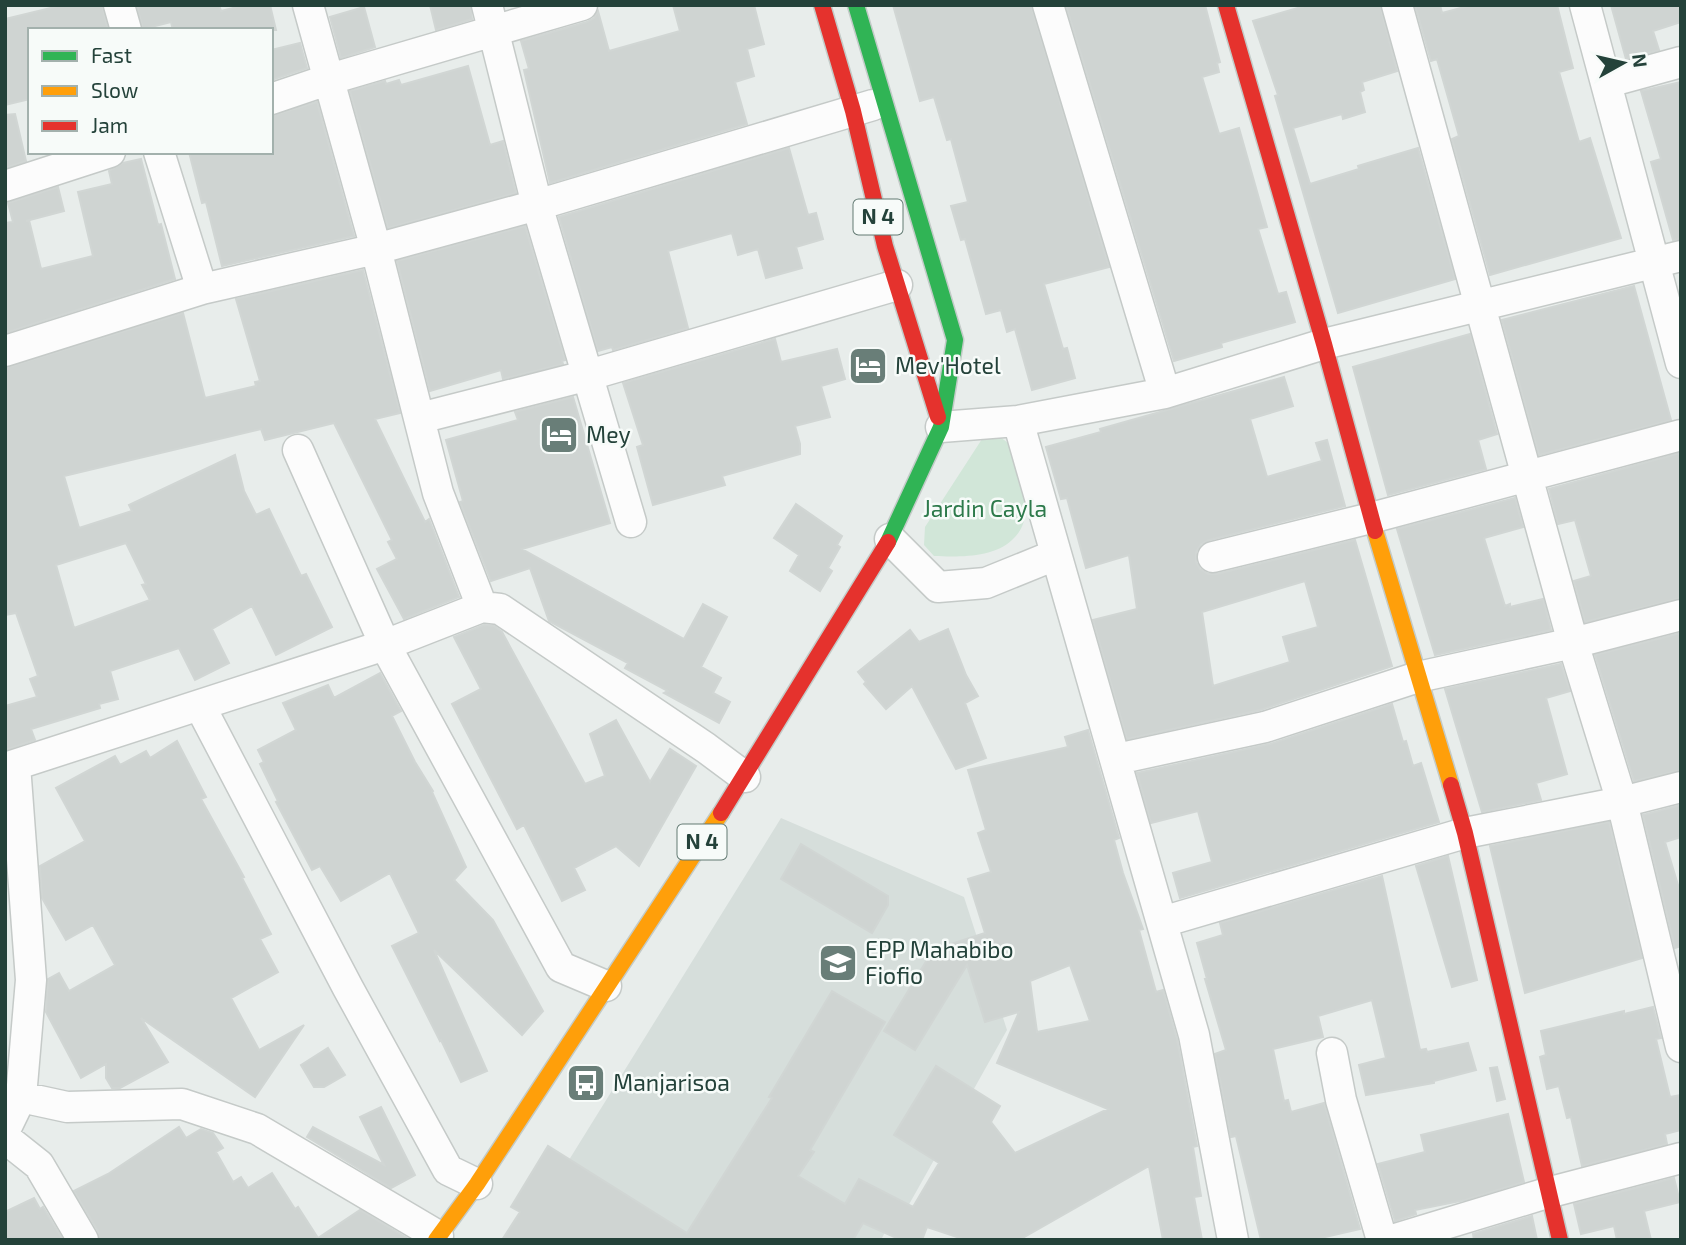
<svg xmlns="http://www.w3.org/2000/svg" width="1686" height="1245" viewBox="0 0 1686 1245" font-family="'Exo 2',sans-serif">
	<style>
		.built { fill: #d6dedb }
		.green { fill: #d1e6d8 }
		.building { fill: #cfd4d2; stroke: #d1d6d4; stroke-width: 2; fill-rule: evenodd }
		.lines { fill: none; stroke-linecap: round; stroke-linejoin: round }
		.street-casing { stroke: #c5cac8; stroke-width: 33 }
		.fast-casing { stroke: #c3cbc8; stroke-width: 19 }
		.slow-casing { stroke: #c3cbc8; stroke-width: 19 }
		.jam-casing { stroke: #c3cbc8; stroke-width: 19 }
		.street { stroke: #fcfcfc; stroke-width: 30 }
		.fast { stroke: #30b455; stroke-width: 16 }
		.slow { stroke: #ff9f0a; stroke-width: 16 }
		.jam { stroke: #e5322d; stroke-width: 16 }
		.labels { text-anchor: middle; stroke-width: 5; stroke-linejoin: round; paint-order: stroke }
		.shield { fill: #f7fbf9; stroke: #637a73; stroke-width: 2 }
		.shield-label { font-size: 21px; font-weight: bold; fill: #24423a }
		.poi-label { font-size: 23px; fill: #24423a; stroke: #f7fbf9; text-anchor: start }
		.park-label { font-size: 23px; fill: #2d7a4b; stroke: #f7fbf9 }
	</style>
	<rect width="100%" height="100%" fill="#e8edeb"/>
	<path class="built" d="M781,818l183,79 43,133 -100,178 -21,22 -5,10h-308l-40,-22z"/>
	<path class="green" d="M990,435c22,2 26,21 31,39 5,23 11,48 -9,66 -19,18 -54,17 -78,16l-10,-11 1,-18 57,-88z"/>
	<path class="building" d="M63,5h39l6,25h-78v69l-25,6v-86z
		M137,5h82l2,6 24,-6h25l6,25h-103l-2,-8 -28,7z
		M430,5h40l2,14 -36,11z
		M673,5h81l10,39 -17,5 7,27 -19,6 12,42 -197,59 -26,-113 5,-1 -8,-28 66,-19 7,-4 4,-7 11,40 71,-20z
		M893,5h138l78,262 -65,17 19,65 4,-1 8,30 -43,12 -17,-61 -8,3 -6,-22 -15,4 -21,-75 -4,1 -10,-34 17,-4 -17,-63 -4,1 -13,-43 -14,4z
		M1066,5h139l15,57 -3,1 2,9 -17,5 17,57 20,-6 28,99 -9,2 20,65 8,-2 9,30 -74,21 1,4 -48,14z
		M1308,5h72l17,66 -35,11 2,8 -4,2 5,20 -22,7 -1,-5 -49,14 17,56 49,-15 -1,-3 60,-18 37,131 -117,34 -63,-217 3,-1 -25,-74z
		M1415,5h25l2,8 30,-8h85l16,63 -14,4 20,70 11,-4 31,100 -131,37 -38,-136 7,-3 -22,-77 -6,2z
		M1611,5h70v17l-28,9 6,19 -33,9z
		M364,7l11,40 -34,11 -11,-41z
		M300,43l7,25 -36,12v-30z
		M468,66l22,79 13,-4 13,52 -128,35 -38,-137 35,-10 1,3 13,-4 2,5z
		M1681,82v157l-8,1 -22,-78 10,-3 -20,-68z
		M317,102l37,134 -132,30 -16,-64 -4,1 -13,-51h82v-36z
		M15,114l11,47 -21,7v-53z
		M789,148l19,67 8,-2 7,26 -27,8 6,21 -36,10 -8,-29 -20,6 -6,-22 -64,18 20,77 -75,22 -1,-3 -14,4 -39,-134z
		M141,159l17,66 3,-1 14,55 -170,54v-110l8,-1 -5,-19 50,-16 6,24 -38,10 3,-1 12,49 52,-13 -15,-64 34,-8 -3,-13 14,-8z
		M525,226l40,134 -3,1 1,3 -60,15 -2,-9 -71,21 -33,-130z
		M363,270l37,143 -25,6 50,103 4,-3 30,78 -55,22 -27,-50 20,-10 -9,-17 4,-2 -58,-117 -69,17 -4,-11 -197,47 15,52 53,-17 -3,-6 106,-50 9,36 12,24 13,-6 32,67 5,-2 26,53 -56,28 -24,-49 -40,23 17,34 -34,17 -16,-32 -69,23 8,28 -19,5 1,4 -69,21 4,11 -30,10v-44l32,-9 -7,-18 8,-3 -22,-63 -11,2v-247l178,-55 22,85 51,-12 -1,-4 5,-1 -24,-82zM126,543l20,41 -4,1 8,15 -76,28 -18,-63z
		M1634,286l37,134 -132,35 -37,-135z
		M1470,334l27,100 -19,6 8,29 -98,26 -35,-128z
		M775,339l6,23 56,-13 8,30 -24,7 9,31 -35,9 5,18v10l-78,22 3,9 -72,20 -16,-58 6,-2 -20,-62z
		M1284,377l9,29 -43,13 17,58 55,-16 -6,-18 11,-3 18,66 -136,34 -8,4 -5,8v10l4,7 8,5h9l138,-34 37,126 -132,44 -133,29 -34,-119 44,-11 -8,-54 -43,13 -19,-70 -6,1 -15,-52 55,-15 -1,-3zM1305,581l13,46 -35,10 7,25 -77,24 -11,-74z
		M573,397l37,126 -88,26 162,90 19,-35 24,13 -26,50 20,11 -8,15 17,9 -11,21 -55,-30 4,-2 -43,-23 3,-5 -79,-42 -19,-53 -39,13 -31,-79 3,-1 -17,-61 72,-20 -3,-8z
		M1680,453l1,145 -96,24 -11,-41 17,-5 -16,-56 -17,4 -9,-35z
		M1515,498l8,29 -39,11 21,68 5,-2v3l33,-8 8,31 -116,25 -38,-126z
		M796,504l46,32 -5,9 3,2 -12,21 4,3 -12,20 -30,-20 9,-16 -25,-17z
		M484,625l10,1 8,6 83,152 20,-8 -15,-42 26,-14 34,62 20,-33 26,17 -57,100 -23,-20 -42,22 11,22 -23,11 -38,-76 -7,4 -65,-125 29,-15 -27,-52z
		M948,629l18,46 12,21 -13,7 21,55 -30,11 -44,-83 -26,23 -22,-25 2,-2 -8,-10 52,-42 9,12z
		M1681,633v137l-47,11 -39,-126z
		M1561,664l9,27 -24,7 21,76 -31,9 5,17 -59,12 -37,-123z
		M380,673l21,38 -9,5 23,46 18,29 -1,1 34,75 -12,13 39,40 50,91 -21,24 -88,-85 53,121 -26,11 -20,-42 -1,1 -48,-95 27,-13 -29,-60 -49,28 -21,-35 -8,4 -36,-68 2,-1 -18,-37 4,-2 -6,-12 38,-20 -13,-27 45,-18 6,13z
		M1392,704l11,38 3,-1 7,25 8,-3 18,59 -259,76 -7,-25 39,-11 -14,-51 -47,12 -14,-50 133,-29z
		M1088,730l31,108 -5,2 9,33 20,56 -4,1 17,62 7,-2 14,49 20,107 -4,1 8,49 -7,1 8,43h-39l-14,-74 -130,74h-53l-39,-13 -5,13h-21l-38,-17 -10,17h-351l18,-28 -9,-5 37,-61 139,87 85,-135 -3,-1 63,-106 53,31 -75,128 4,2 -16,24 47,28 14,-25 54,28 26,-44 -45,-28 42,-69 64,40 -9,16 24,31 93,-44 -111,-46 22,-51 -34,10 -18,-57 -52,85 -31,-19 52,-86 6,2 43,-14 -17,-54 23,-7 -13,-39 8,-3 -18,-60 100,-23 -3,-10zM1070,965l20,56 -53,11 -7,-51z
		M177,741l29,56 -5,2 43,78 -2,1 29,56 -11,5 18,33 -47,26 28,52 45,-25 -49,72 -114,-79 27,44 -48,26h-8l-6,-10v-14l-25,14 -35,-66 2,-33 11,-6 10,18 46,-26 -22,-40 -27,15 -24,-42 -2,-32 45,-25 -29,-53 59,-32 5,9 26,-14 4,7z
		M1681,805v32l-16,5 16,53v51l-6,2 -32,-133z
		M1609,822l33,136 -117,35 -35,-147z
		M801,844l87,52v9l-16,28 -91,-54z
		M1448,856l29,124 -25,7 -36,-121z
		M1382,876l38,174 6,-1 1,3 41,-9 8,27 -42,11v2l-68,12 -7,-30 27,-7 -14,-58 -54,16 5,21 -50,12 11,52 4,-1 3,12 33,-9 36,126 -48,11h-51l-25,-104 -5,1 -16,-83 11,-4 -21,-71h2l-10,-36 26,-8 -3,-12z
		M1653,1007l8,31 -5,1 14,58 11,-2v35l-16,4 2,10 -85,22 -11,-49 -4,1 -8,-32 -12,3 -7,-32 6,-2 -5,-24 83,-20v3z
		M328,1048l17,27 -21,12h-10l-13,-22z
		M1497,1067l8,32 -8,2 -7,-33z
		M381,1107l34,68 -24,13 -84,-51 6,-10 71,38 -24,-48z
		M1508,1114l16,68 -59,18 -50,10 1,4 -21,7 -17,-57 47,-12 -4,-17z
		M179,1127l7,11 15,-9 12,4 10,15 -7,4 17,30 8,-5 7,11 24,-15 23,36 3,-2 20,31 42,-28 50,30h-310l-2,-9 -24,-40 34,-17z
		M1674,1178l6,24 -36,9 7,29h-34l-3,-14 -33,8 -7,-30z
		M34,1198l6,11 3,-2 20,33h-58v-28z
		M1532,1216l5,24h-63l-1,-6z"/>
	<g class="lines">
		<g class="street-casing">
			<path id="street" d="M119,5l7,25
				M308,5l68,244 62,244 44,114
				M487,5l50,200 94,317
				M1048,5l117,388
				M1397,5l176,638 49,159 59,245
				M1585,5l96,358
				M1608,82l73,-20
				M271,99l59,-20 252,-74
				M159,152l43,137
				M5,186l105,-34
				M5,351l197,-62 174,-40 161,-44 336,-100
				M420,418l169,-43 308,-90
				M1018,421l176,614 39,205
				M941,427l77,-6 147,-28 159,-49 357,-88
				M298,450l87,195 176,322 45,19
				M890,539l48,48 48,-4 69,-28
				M1213,557l158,-39 310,-83
				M200,706l148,282 100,182 29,14
				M1117,759l148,-32 153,-50 155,-34 108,-28
				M5,768l380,-123 97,-38 18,2 206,139 39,29
				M1162,922l303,-89 157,-31 59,-15
				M1332,1053l9,47 41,140
				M21,1097l46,10 115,-3 75,25 181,107
				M5,1130l16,-33 10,-117 -16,-215
				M5,1138l34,27 44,75
				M1392,1240l155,-47 134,-35"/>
		</g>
		<g class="fast-casing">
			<path id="fast" d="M856,5l99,335 -14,87 -53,115"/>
		</g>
		<g class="slow-casing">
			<path id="slow" d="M1375,531l76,254
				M436,1240l41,-56 244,-371"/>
		</g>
		<g class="jam-casing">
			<path id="jam" d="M822,5l31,106 32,135 53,171
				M1226,5l98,339 51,187
				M1451,785l14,48 95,407
				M721,813l167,-271"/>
		</g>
		<use href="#street" class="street"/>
		<use href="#fast" class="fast"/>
		<use href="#slow" class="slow"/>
		<use href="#jam" class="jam"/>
	</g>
	<defs>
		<g id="hotel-square" transform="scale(2.0125)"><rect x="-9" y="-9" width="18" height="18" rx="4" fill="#697e78" stroke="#f7fbf9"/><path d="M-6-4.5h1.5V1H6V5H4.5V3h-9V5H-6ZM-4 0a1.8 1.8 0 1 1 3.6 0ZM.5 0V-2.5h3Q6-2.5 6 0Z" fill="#fff"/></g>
		<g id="school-square" transform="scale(2.0125)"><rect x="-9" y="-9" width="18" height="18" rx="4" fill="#697e78" stroke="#f7fbf9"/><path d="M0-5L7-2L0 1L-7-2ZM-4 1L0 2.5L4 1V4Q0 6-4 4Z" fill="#fff"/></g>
		<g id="bus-square" transform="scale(2.0125)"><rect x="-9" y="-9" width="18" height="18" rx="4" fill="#697e78" stroke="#f7fbf9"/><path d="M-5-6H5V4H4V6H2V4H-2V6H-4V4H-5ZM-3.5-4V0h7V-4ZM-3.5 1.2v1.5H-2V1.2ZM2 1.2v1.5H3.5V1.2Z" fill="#fff"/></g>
	</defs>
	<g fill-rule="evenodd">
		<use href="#hotel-square" x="868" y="366"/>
		<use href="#hotel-square" x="559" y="435"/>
		<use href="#school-square" x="838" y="963"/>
		<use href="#bus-square" x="586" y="1083"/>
	</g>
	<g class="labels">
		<g class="shield">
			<rect x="853.5" y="199.5" width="49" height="35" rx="5"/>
			<rect x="677.5" y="824.5" width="49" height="35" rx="5"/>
		</g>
		<g class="shield-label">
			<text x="878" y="224">N 4</text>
			<text x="702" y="849">N 4</text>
		</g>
		<g class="poi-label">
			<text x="895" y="374">Mev'Hotel</text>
			<text x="586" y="443">Mey</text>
			<text x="865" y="958">EPP Mahabibo<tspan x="865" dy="26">Fiofio</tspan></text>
			<text x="613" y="1091">Manjarisoa</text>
		</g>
		<g class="park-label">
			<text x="985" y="517">Jardin Cayla</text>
		</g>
	</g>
	<rect width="1686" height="1245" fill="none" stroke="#24423a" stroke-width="14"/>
	<rect x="28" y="28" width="245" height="126" fill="#f7fbf9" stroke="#a3b1ad" stroke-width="2"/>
	<rect x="42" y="51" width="35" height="10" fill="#30b455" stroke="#a3b1ad" stroke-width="2"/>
	<text x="91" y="63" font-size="21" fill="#24423a">Fast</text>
	<rect x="42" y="86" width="35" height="10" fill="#ff9f0a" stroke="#a3b1ad" stroke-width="2"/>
	<text x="91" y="98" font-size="21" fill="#24423a">Slow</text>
	<rect x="42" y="121" width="35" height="10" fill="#e5322d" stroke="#a3b1ad" stroke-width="2"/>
	<text x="91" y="133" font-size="21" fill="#24423a">Jam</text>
	<g transform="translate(1623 63) rotate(82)" stroke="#f7fbf9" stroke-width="5" paint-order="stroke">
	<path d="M0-5L12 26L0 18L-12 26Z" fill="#24423a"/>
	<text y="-10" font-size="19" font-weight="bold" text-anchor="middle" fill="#24423a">N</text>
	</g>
</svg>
